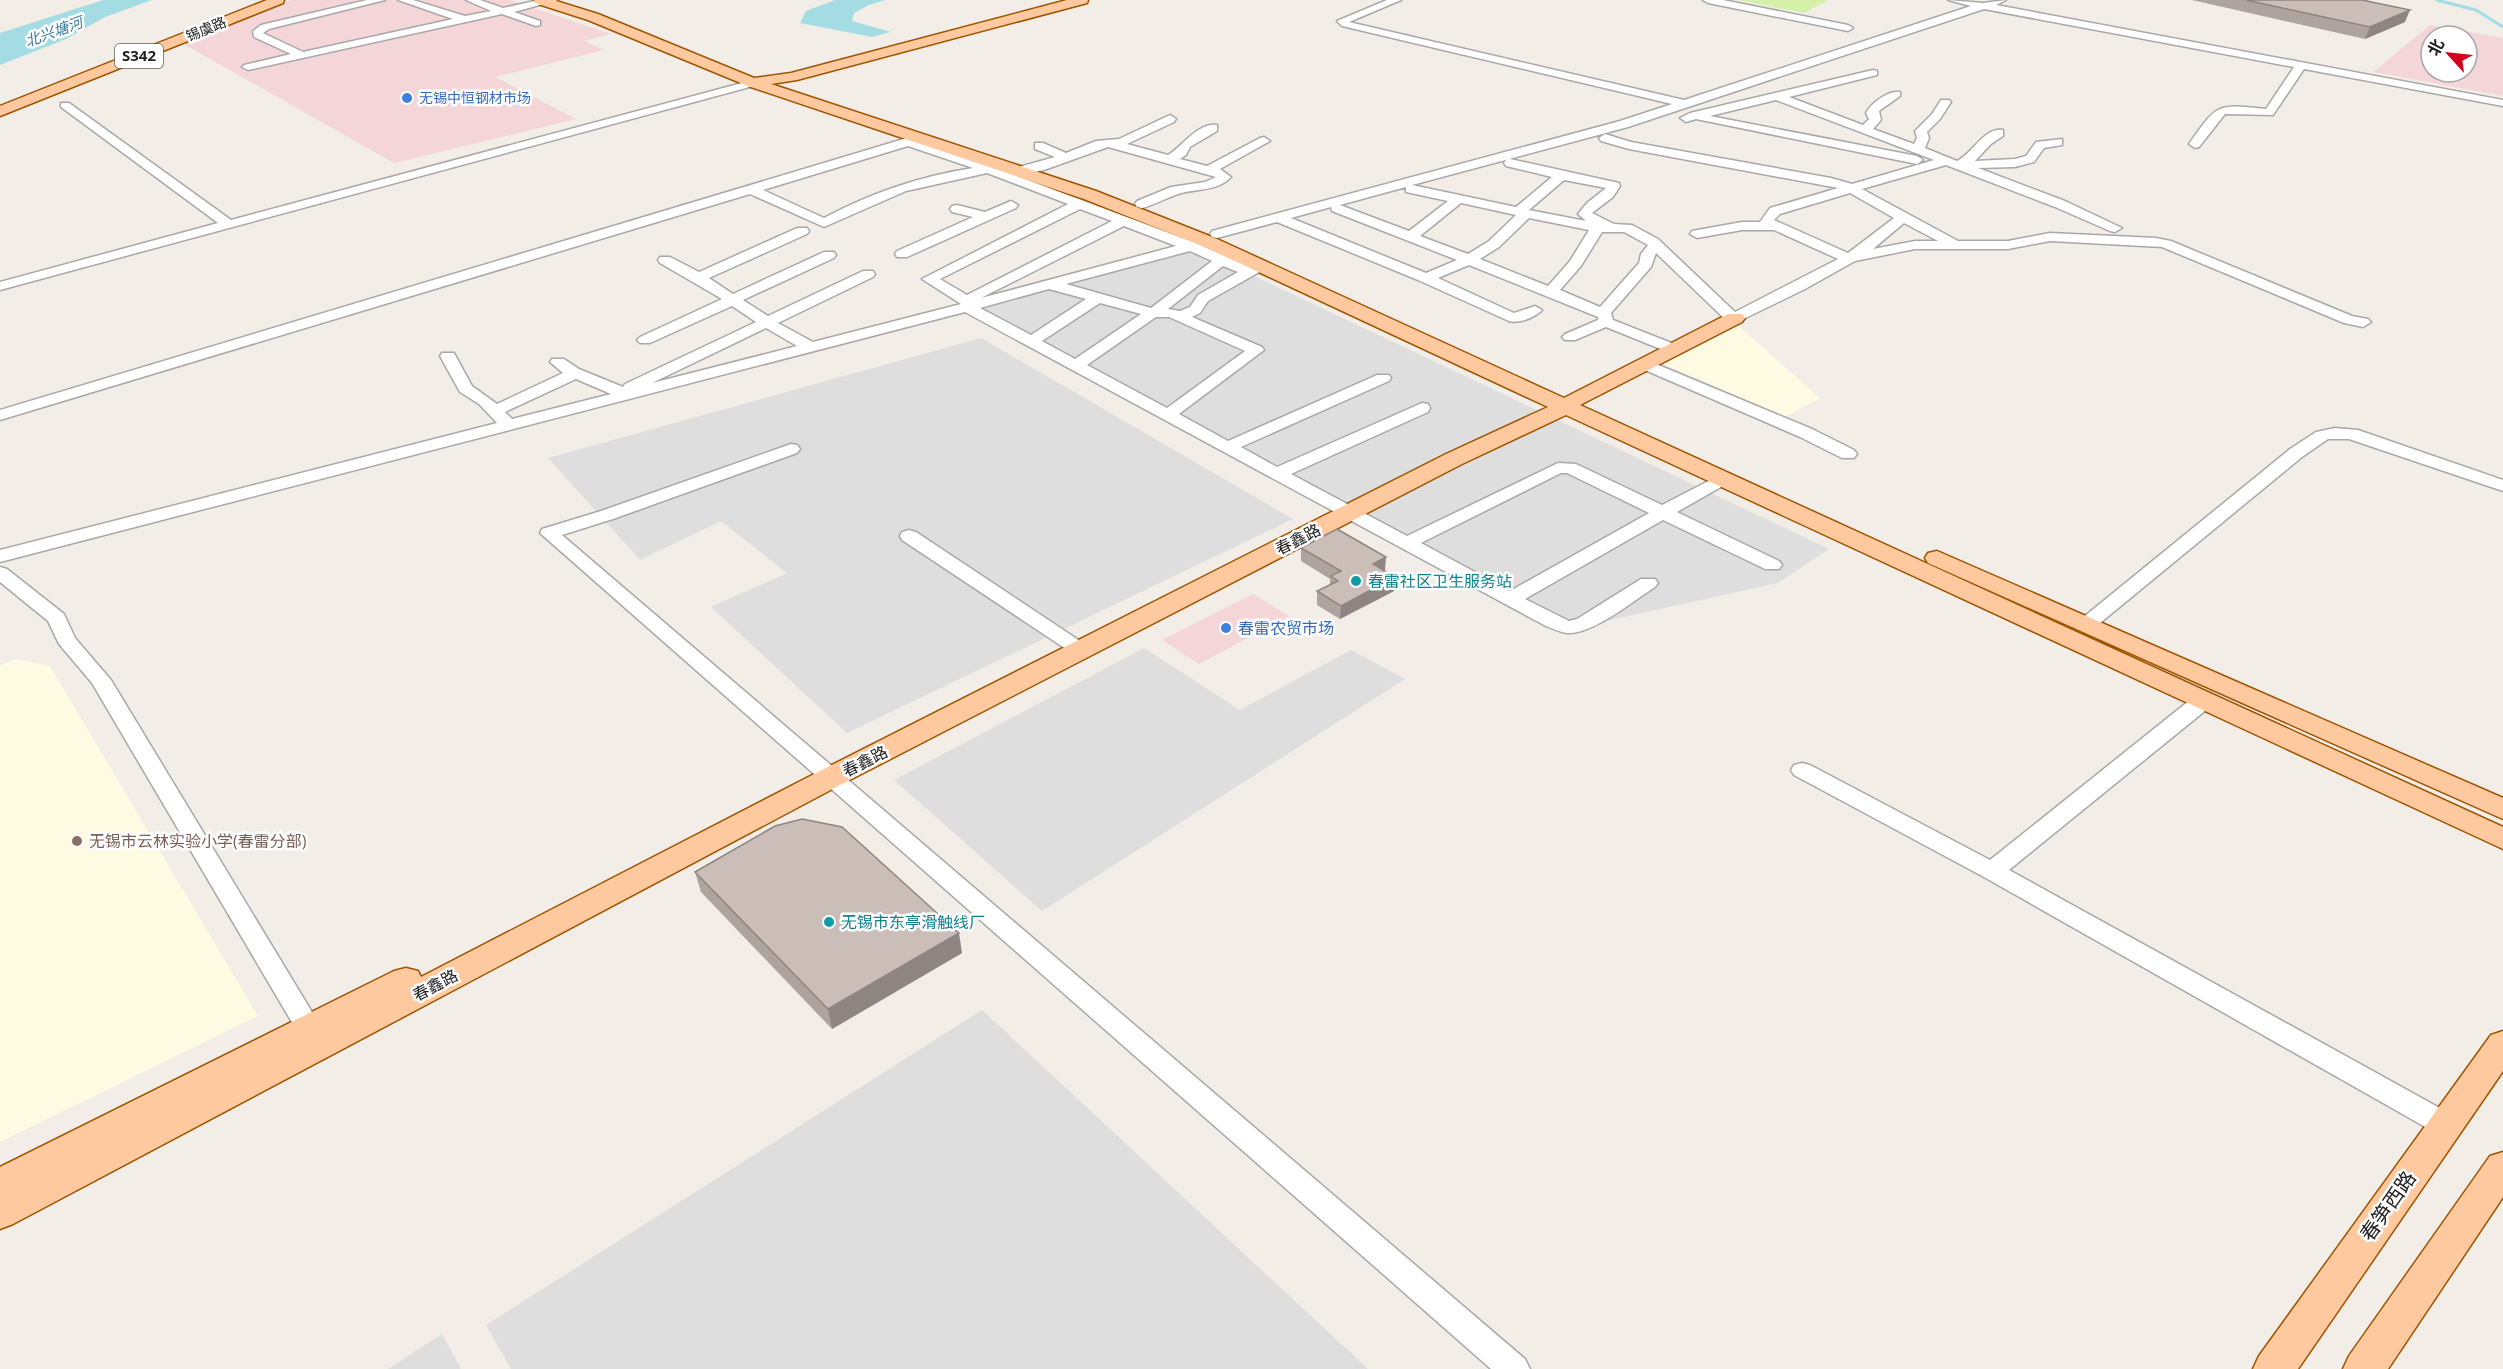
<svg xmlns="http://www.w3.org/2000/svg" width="2503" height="1369" viewBox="0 0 2503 1369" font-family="'Open Sans','Noto Sans SC',sans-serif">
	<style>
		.residential { fill: #dfdede }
		.commercial { fill: #f4d5d8; fill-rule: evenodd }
		.education { fill: #fffbe3 }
		.grass { fill: #d5f0a9 }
		.water { fill: #a3dde3 }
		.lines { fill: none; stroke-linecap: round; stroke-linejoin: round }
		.stream { stroke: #a3dde3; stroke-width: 3 }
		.minor-casing { stroke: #a8a8a8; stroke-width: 3 }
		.major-casing { stroke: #9e5500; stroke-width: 3 }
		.minor { fill: #fff; fill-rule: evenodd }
		.major { fill: #ffc99f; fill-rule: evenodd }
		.wall { fill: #afa39f }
		.shaded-wall { fill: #8e8582 }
		.building { fill: #cbbeb9; stroke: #8e8582; stroke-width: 1.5 }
		.shop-dot { fill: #3f7fe0; stroke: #fff; stroke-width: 2 }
		.culture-dot { fill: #0f9aa8; stroke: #fff; stroke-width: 2 }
		.education-dot { fill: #8d6e63; stroke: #fff; stroke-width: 2 }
		.labels { text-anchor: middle; stroke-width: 5; stroke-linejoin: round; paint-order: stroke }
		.far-street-label { font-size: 14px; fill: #212121; stroke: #fff }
		.far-shop-label { font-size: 14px; fill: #366cbe; stroke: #fff; text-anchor: start }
		.far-water-label { font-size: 15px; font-style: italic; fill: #3b7ba2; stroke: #fff }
		.shield { fill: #fff; stroke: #646464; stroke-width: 1.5 }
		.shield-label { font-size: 15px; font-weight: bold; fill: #212121 }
		.street-label { font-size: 16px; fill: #212121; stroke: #fff }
		.culture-label { font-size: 16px; fill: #0d838f; stroke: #fff; text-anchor: start }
		.shop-label { font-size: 16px; fill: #366cbe; stroke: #fff; text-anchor: start }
		.education-label { font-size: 16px; fill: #785e54; stroke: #fff; text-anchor: start }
		.near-street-label { font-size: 20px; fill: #212121; stroke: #fff }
	</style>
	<rect width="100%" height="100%" fill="#f2ede7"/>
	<path class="residential" d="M1193,247l636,302 -51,34 -218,48 -591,-328z
		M981,338l312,181 -446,214 -136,-126 76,-34 -66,-52 -81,39 -92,-102z
		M1144,648l96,62 111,-60 54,29 -363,232 -148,-131z
		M982,1010l386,359h-857l-25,-44z
		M442,1334l19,35h-73z"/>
	<path class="commercial" d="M291,0h219l101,34 -27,7 20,9 -109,27 81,42 -182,44 -214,-121z
		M2430,25l73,13v58l-130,-24zM2431,36h36v36h-36z
		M1253,594l36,22 -90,48 -37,-24z"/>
	<path class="education" d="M1739,326l81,72 -35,19 -122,-53z
		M16,659l34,7 208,350 -258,126v-477z"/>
	<path class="grass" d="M1738,0h90l-24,13z"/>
	<path class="water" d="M103,0h49l-47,17 -39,22 -66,26v-32z
		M835,0h50l-16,5 -15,8 -2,8 39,11 -19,5 -72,-14 6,-12z"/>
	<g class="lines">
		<path class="stream" d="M2437,0l39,10 27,17"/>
		<g class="minor-casing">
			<path id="minor" d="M367,0h18l-116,29 -6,4 40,19 150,-33 -55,-19h15l52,16 26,-5 -25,-11h14l23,8 36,-8h19l-44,12 26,9v4l-4,1 -34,-12 -254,56 -6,-3 2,-2 47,-11 -37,-17 -1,-6 8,-6z
				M1387,0h14l-52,22 335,78 287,-94 -23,-6 35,3 23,-3 -10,5 507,95v6l-199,-37 -31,46 -48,-1 -26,33 -4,1 -6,-4c29,-41 27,-40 77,-35l28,-42 -310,-58 -356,118 -216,58 104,22 36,-30 -46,-11 -2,-3 2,-3 4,-1 109,24 1,3 -7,11 -21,16 22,11 18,1 26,14 77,73 103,-53 -64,-29h-32l-45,8 -7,-4 2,-3 50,-9h18l10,-14 68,-20 -209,-39 -28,-8 -2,-3 6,-4 26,8 200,36 21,6 82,-24 -158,-60 -66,16 207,40 6,4 -6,4 -221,-45 -10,3 -6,-4 10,-5 183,-43 4,1v4l-88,22 74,28 6,-6 -3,-6c5,-10 23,-23 34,-21v4l-21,15 2,9 -8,9 41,15 3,-6 -2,-7 17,-17 9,-14h8l2,2 -11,17 -13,13 2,6 -4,10 32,13c16,-8 27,-34 46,-31v6l-12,8 -16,17 40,-2 11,-3 10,-14 26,-3v6l-18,3 -10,14 -19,5 -37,1 87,33 57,27 -7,4 -5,-1 -55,-24 -109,-42 -84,24 96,52h50l42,-8 106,5 15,3 181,75 16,3 3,3 -8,5 -19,-4 -182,-76 -112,-6 -42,8h-93l-60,12 -50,28 -72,35 -5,-2 -72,-69 -5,14 -40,46 2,7 66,26 2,3 -2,3 -6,2 -67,-27 -31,13h-10l-3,-3 3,-3 33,-14v-3l-129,-52 -31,13 76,35 21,-7 7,4c-6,7 -23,14 -33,11l-91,-41 -141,-58 -60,16 -5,-1 -2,-3 2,-3 408,-110 52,-17 -330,-78 -5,-5zM1564,180l42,8 -19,15 -9,11 8,7 -57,-11zM1406,187v5l42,9 -39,30 -69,-26zM1850,193l44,25 -46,35 -74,-33 6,-6zM1461,203l55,12 -27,26 -21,13 -48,-18zM1331,207l1,4 125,49 -31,13 -135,-55zM1529,218l60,12 -19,31 -22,25 -68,-27 19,-12zM1904,223l34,18h-23l-42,8zM1602,232h22l24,13 -7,9 -2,9 -39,44 -40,-17 21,-24z
				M1703,0h20l125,25 5,3 -5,3 -140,-28z
				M753,80l6,3 -2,2 -757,205v-8l218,-59 -157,-116v-4h8l162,117z
				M1170,115l6,4 -2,3 -47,22 41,11c14,-8 30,-33 49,-30v6l-27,16 -4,8 -6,4 27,7 53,-28 4,-1 6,4 -50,28 11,8c-14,15 -35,11 -53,17 -12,4 -24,11 -36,14l-5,-1 -2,-3 2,-3 34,-14 34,-5 11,-5 -108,-30 -64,23 -27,6 179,67 54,24h11l2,3 -55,31 -8,12 -8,4 70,30 2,3 -85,64 49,27 149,-66h12l2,3 -2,3 -148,66 36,20 145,-64 6,1 2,4 -2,4 -137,62 116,62 151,-73 18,1 86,41 60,-31 6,1 3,4 -3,4 -51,29 102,49 3,4 -3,4h-14l-102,-49 -138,79 44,22 8,-2 64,-40h14l3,4 -3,4c-22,14 -63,48 -88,46 -8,-1 -16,-5 -23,-8l-579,-313 -965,250v-12l497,-127 -18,-19 -19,-12 -20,-36 2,-3h12l18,33 25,18 66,-31 -13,-11 2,-3h12l15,10 44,18 2,-3 131,-62 -24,-16 -82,37h-10l-3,-3 3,-3 82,-38 -62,-36 -2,-3 2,-3h10l29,15 98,-44h10l2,3 -2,3 -98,44 24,16 91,-42h10l2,3 -2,3 -91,42 25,16 95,-45h10l2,3 -2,3 -95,46 35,19 148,-38 -39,-25 146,-75 -81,-31 -81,18 -82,36 -74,-33 -750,226v-10l917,-275 4,-1 6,4 -6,4 83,29 51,-14 -20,-8v-6h8l23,10 30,-12 23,-2zM908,146l65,22c-53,8 -102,25 -149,50l-61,-28zM1080,209l32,12 -145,74 -27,-16zM1124,226l52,20 -195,52zM1190,251l22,10 -61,47 -85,-24zM1223,266l15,6 -40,23 -8,12 -10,4 -12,-2zM1049,289l37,10 -55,36 -51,-27zM1100,303l41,11 -66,45 -33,-18zM1156,317h13l76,34 -78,57 -80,-43zM766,328l31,18 -145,37zM576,379l35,15 -99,25 -7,-7zM1561,473h6l82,40 -139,78 -89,-48z
				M1011,201l7,4 -2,3 -109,49h-10l-2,-3 2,-3 76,-34 -21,-5 -2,-3 2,-3 5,-1 28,7z
				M1644,359l168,70 42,21 3,4 -3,4h-12l-42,-21 -162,-70 -2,-3z
				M2335,428l23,2 145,50v11l-154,-52h-21l-26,18 -208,171h-14l-3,-4 3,-4 210,-171 26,-17z
				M791,444l6,1 3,4 -3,4 -184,66 -51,16 963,824 5,10h-39l-951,-836 2,-4 59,-18z
				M909,530l7,2 173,115 3,4 -3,4h-14l-173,-115 -2,-4 2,-4z
				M0,567l7,2 57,45 11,24 36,42 207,342 4,7 -4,7 -9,3 -9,-3 -208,-353 -33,-39 -11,-23 -48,-39z
				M2203,695l8,1 3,5 -3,5 -202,164 447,247 4,8 -4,8 -10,3 -10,-3 -452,-256 -190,-102 -3,-5 3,-5 8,-2 8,2 180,95 205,-164z"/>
		</g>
		<g class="major-casing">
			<path id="major" d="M267,0h17l-1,3 -283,113v-10z
				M534,0h19l45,14 156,64 37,-5 276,-73h21l-1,3 -290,77 -26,4 325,107 121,48 347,159 164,-84h14l3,4 -3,4 -162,83 923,422v22l-937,-434 -104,49 -622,321 -827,439 -13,5v-62l394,-196 12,-3 12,3 3,6 399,-206 626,-317 102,-47 -343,-160 -121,-48 -336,-113 -160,-66 -53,-17z
				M1937,551l566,247v21l-575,-256 -3,-5 3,-5z
				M2503,1031v40l-205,298h-45l6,-13 232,-321z
				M2503,1152v45l-115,172h-45l6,-13 141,-200z"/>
		</g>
		<use href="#minor" class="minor"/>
		<use href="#major" class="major"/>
	</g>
	<path class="wall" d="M2192,0h170l43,22 -40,17z
		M1301,548l84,22h-1l11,7 -1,14 -54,28 -23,-14v-14l13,-6v-6l-29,-18z
		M695,872l267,81 -130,76 -131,-137z"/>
	<path class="shaded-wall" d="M2410,10l-5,12 -40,17 5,-12z
		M1386,557l-1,13 -13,7 1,-13z
		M1395,577l-1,14 -54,28 1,-13z
		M959,933l3,20 -130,76 -4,-20z"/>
	<path class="building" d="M2246,0h116l48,10 -40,17z
		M1337,529l49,28 -13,7 22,13 -54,29 -24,-15 21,-10 -7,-5 10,-5 -40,-23z
		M802,819l40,8 117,106 -131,76 -133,-137 80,-46z"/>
	<g class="shop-dot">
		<circle cx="407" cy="98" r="6"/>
		<circle cx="1226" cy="628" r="6"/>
	</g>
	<g class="culture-dot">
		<circle cx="1356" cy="581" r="6"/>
		<circle cx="829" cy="922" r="6"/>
	</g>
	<circle class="education-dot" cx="77" cy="841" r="6"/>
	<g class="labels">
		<g class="far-street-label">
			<text transform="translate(206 29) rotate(-22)" y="5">锡虞路</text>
		</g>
		<g class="far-shop-label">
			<text x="419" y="103">无锡中恒钢材市场</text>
		</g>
		<g class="far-water-label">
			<text transform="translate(54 32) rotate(-20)" y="5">北兴塘河</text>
		</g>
		<rect class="shield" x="115" y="44" width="48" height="24" rx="4.5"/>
		<g class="shield-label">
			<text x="139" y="61">S342</text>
		</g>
		<g class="street-label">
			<text transform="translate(1298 539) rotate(-27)" y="6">春鑫路</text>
			<text transform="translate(865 761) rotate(-27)" y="6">春鑫路</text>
			<text transform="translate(435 985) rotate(-28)" y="6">春鑫路</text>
		</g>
		<g class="culture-label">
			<text x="1368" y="587">春雷社区卫生服务站</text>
			<text x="841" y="928">无锡市东亭滑触线厂</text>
		</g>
		<g class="shop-label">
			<text x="1238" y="634">春雷农贸市场</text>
		</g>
		<g class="education-label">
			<text x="89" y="847">无锡市云林实验小学(春雷分部)</text>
		</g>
		<g class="near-street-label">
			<text transform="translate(2388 1206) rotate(-55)" y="7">春笋西路</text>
		</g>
	</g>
	<g transform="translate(2449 54) rotate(297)"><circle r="28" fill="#ffffff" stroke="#a6a6a6" stroke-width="1.5"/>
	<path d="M0-4.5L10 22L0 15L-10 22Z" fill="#d2001b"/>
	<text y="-9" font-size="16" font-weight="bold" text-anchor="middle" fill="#212121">北</text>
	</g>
</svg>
